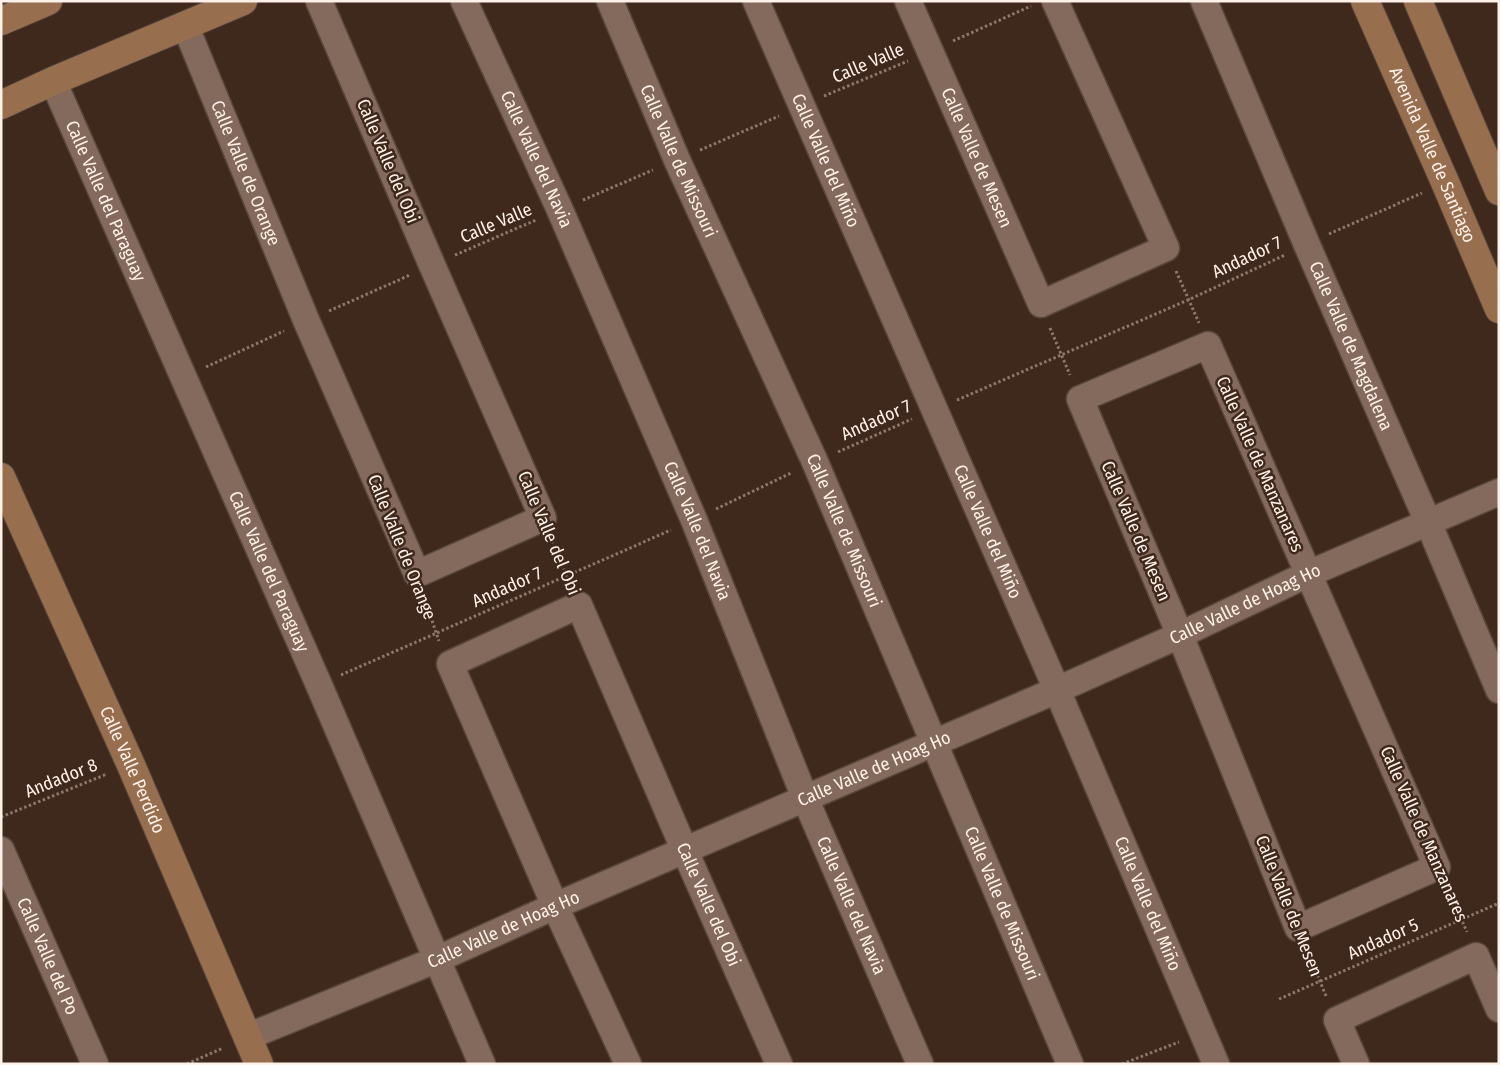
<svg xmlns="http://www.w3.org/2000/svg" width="1500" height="1065" viewBox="0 0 1500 1065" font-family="'Fira Sans Condensed',sans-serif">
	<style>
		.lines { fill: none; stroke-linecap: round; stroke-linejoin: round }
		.street-casing { stroke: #59473c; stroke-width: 29 }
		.secondary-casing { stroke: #59473c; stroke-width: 30 }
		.path { stroke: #8b786d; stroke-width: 3; stroke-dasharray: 2.5 2.5; stroke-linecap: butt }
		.street { stroke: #836a5c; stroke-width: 26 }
		.secondary { stroke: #976f4e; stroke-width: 28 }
		.labels { text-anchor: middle; stroke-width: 5; stroke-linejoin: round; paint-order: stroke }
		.street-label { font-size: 18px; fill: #fff0e8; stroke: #3f291d }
	</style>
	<rect width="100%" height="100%" fill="#3f291d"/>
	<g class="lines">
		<g class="street-casing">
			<g id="street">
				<path id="s1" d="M464,1l96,209 134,310 111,278 115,266"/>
				<path id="s2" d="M610,1l67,159 138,302 255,602"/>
				<path id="s3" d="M756,1l301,689 159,374"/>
				<path id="s4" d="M908,1l133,303 125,-56 -111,-247"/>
				<path id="s5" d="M1204,1l103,244 121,277 71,168"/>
				<path id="s6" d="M185,25l121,295 111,254 126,-56 -111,-253 -113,-264"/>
				<path id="s7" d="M53,81l266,604 163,379"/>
				<path d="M1208,345l229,522 -139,61 -118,-293 -100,-236z"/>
				<path id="s8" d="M1,850l94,214"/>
				<path id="s9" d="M247,1037l191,-78 117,-53 502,-216 123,-55 128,-61 191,-82"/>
				<path id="s10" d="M628,1064l-73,-158 -105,-242 129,-59 106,246 94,213"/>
				<path d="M1356,1064l-19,-44 139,-64 23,53"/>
			</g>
		</g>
		<g class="secondary-casing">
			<g id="secondary">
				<path id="s11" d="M1365,1l80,181 54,127"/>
				<path d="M1418,1l81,190"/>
				<path d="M1,21l47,-20"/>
				<path d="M1,105l52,-24 190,-80"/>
				<path id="s12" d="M1,477l130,288 128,299"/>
			</g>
		</g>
		<path class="path" d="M953,41l78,-35
			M824,96l84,-35
			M700,150l79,-34
			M583,200l70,-30
			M1329,234l93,-41
			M455,255l81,-35
			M1176,271l23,52
			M329,311l81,-36
			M1050,328l20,47
			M206,367l78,-36
			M957,400l231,-100 97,-45
			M838,452l74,-33
			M716,509l75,-36
			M552,541l17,40
			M424,597l15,44
			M341,675l330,-145
			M1,817l106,-43
			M1448,890l19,42
			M1308,952l18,44
			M1279,999l220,-96
			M187,1064l36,-16
			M1122,1064l57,-22"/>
		<use href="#street" class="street"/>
		<use href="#secondary" class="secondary"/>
	</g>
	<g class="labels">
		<g class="street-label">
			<text transform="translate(868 63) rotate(-23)" y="6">Calle Valle</text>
			<text dy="6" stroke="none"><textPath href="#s11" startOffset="168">Avenida Valle de Santiago</textPath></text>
			<text dy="6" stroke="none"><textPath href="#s4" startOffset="171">Calle Valle de Mesen</textPath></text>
			<text dy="6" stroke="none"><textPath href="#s1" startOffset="174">Calle Valle del Navia</textPath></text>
			<text transform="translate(388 161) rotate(67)" y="6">Calle Valle del Obi</text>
			<text dy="6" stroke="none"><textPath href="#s2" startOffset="174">Calle Valle de Missouri</textPath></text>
			<text dy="6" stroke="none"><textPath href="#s3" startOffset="174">Calle Valle del Miño</textPath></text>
			<text dy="6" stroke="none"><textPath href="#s6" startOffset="160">Calle Valle de Orange</textPath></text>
			<text dy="6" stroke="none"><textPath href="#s7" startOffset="131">Calle Valle del Paraguay</textPath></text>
			<text transform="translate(496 223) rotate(-23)" y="6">Calle Valle</text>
			<text transform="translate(1247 257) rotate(-25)" y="6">Andador 7</text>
			<text dy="6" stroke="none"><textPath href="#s5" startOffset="375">Calle Valle de Magdalena</textPath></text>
			<text transform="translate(876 420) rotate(-24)" y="6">Andador 7</text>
			<text transform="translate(1260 464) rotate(66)" y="6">Calle Valle de Manzanares</text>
			<text dy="6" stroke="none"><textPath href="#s1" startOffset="579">Calle Valle del Navia</textPath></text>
			<text dy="6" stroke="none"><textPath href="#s2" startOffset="579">Calle Valle de Missouri</textPath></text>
			<text transform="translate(1136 531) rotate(67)" y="6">Calle Valle de Mesen</text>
			<text dy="6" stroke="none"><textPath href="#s3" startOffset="579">Calle Valle del Miño</textPath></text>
			<text transform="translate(549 533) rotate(67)" y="6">Calle Valle del Obi</text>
			<text transform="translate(402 547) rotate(68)" y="6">Calle Valle de Orange</text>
			<text dy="6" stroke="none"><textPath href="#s7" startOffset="536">Calle Valle del Paraguay</textPath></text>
			<text transform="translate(507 587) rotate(-24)" y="6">Andador 7</text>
			<text dy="6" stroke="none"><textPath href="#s9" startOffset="1088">Calle Valle de Hoag Ho</textPath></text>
			<text dy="6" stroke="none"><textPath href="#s9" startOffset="682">Calle Valle de Hoag Ho</textPath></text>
			<text dy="6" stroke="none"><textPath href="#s12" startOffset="321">Calle Valle Perdido</textPath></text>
			<text transform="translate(61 778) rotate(-22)" y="6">Andador 8</text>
			<text transform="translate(1424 834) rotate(66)" y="6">Calle Valle de Manzanares</text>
			<text dy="6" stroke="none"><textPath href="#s2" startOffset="984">Calle Valle de Missouri</textPath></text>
			<text dy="6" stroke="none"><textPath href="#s3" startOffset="984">Calle Valle del Miño</textPath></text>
			<text dy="6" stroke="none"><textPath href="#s10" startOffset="906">Calle Valle del Obi</textPath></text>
			<text dy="6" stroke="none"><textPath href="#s1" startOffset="984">Calle Valle del Navia</textPath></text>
			<text transform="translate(1289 906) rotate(68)" y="6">Calle Valle de Mesen</text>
			<text dy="6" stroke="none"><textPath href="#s9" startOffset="278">Calle Valle de Hoag Ho</textPath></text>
			<text transform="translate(1383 939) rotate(-24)" y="6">Andador 5</text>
			<text dy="6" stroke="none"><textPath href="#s8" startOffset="116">Calle Valle del Po</textPath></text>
		</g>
	</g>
	<rect width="1500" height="1065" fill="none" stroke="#fff0e8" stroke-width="5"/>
</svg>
